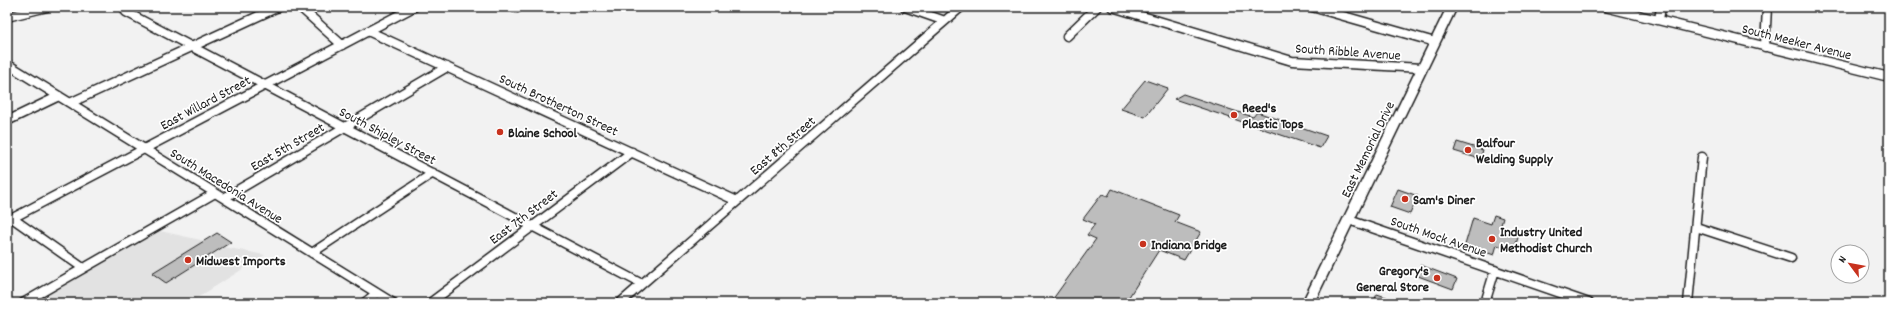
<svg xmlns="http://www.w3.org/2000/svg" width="1896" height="310" viewBox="0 0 1896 310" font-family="Dekko,sans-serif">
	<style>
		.built { fill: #e2e2e2 }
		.building { fill: #bdbdbd; stroke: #1c1c1c }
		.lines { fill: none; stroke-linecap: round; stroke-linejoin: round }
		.minor-casing { stroke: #1c1c1c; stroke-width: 11 }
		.major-casing { stroke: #1c1c1c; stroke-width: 3 }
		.minor { stroke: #fff; stroke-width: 8 }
		.major { fill: #fff; fill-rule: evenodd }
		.poi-dot { fill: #c8321e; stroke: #fff; stroke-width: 1.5 }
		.labels { text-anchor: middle; stroke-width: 3.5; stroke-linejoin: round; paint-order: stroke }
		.street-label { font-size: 14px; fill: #1c1c1c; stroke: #fff }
		.poi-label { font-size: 14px; font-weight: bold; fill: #1c1c1c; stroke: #fff; text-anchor: start }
	</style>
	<rect width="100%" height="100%" fill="#f2f2f2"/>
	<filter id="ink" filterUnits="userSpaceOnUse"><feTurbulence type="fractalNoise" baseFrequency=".025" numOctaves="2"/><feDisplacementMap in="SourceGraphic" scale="8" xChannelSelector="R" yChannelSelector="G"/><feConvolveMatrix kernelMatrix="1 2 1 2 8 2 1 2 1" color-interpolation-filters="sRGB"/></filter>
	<g filter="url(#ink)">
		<path class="built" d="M160,231l45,10 -53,32 14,10 58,-36 41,8 -76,48h-155z"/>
		<path class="building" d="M1145,80l23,8 -23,29 -24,-8z
			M1183,94l70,23 4,-5 70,24 -7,12 -146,-49z
			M1457,142l26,8 -3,9 -26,-8z
			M1112,189l67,26 -4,7 26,10 -17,28 -25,-10 -34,53h-75l46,-64 -9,-4 8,-11 -12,-5 19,-25 6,2z
			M1398,189l20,7 -8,18 -20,-7z
			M1494,215l9,3 -3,10 19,6 -5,17 -17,-6 -3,10 -29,-10 8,-27 18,6z
			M217,233l14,9 -65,41 -14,-10z
			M1420,265l37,14 -4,10 -35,-13z
			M1377,294l24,8v1h-28z"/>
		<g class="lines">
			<g class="minor-casing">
				<path id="minor" d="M125,7l1,5 516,272
					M300,7l42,38
					M515,7l2,1
					M905,7l40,14
					M1112,7l180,54 130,7
					M1312,7l123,35
					M1605,7l284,70
					M7,17l40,-10
					M1659,20l2,-13
					M368,31l369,170
					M1067,36l30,-29
					M1765,47l2,-40
					M7,64l386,239
					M70,103l208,-96
					M7,121l52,-25
					M224,198l223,-131
					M12,218l71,50
					M1349,220l240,83
					M7,221l407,-214
					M1696,227l95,31
					M312,253l121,-80
					M23,303l192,-110
					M364,303l13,-10
					M430,303l202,-151
					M620,303l341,-296
					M1485,303l10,-33
					M1688,303l14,-146"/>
			</g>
			<g class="major-casing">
				<path id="major" d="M1447,7h10l-143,296h-12z"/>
			</g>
			<use href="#minor" class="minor"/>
			<use href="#major" class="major"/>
		</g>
	</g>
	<g class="poi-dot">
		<circle cx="1234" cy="115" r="4"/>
		<circle cx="500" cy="132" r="4"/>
		<circle cx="1468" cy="150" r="4"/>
		<circle cx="1405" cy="199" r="4"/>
		<circle cx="1492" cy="239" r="4"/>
		<circle cx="1143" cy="244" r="4"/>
		<circle cx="188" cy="260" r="4"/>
		<circle cx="1437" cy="278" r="4"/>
	</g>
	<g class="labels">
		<g class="street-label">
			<text transform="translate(1797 41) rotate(14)" y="5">South Meeker Avenue</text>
			<text transform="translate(1348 51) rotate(4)" y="5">South Ribble Avenue</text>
			<text transform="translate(205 102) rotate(-28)" y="5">East Willard Street</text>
			<text transform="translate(559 104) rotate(25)" y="5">South Brotherton Street</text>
			<text transform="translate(388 135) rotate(28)" y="5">South Shipley Street</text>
			<text transform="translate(782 145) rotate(-41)" y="5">East 8th Street</text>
			<text transform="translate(287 146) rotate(-30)" y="5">East 5th Street</text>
			<text transform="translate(1367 149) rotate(-64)" y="5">East Memorial Drive</text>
			<text transform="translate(227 185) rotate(32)" y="5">South Macedonia Avenue</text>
			<text transform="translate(523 216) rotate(-37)" y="5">East 7th Street</text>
			<text transform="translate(1439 236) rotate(19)" y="5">South Mock Avenue</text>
		</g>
		<g class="poi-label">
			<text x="1242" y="112">Reed's<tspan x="1242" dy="16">Plastic Tops</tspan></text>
			<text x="508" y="137">Blaine School</text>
			<text x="1476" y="147">Balfour<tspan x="1476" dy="16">Welding Supply</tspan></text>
			<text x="1413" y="204">Sam's Diner</text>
			<text x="1500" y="236">Industry United<tspan x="1500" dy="16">Methodist Church</tspan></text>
			<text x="1151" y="249">Indiana Bridge</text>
			<text x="196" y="265">Midwest Imports</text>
			<text x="1429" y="275" text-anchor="end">Gregory's<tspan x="1429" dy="16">General Store</tspan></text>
		</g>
	</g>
	<rect width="1896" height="310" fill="none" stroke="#fff" stroke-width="24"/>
	<rect x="12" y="12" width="1872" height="286" fill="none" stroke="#1c1c1c" stroke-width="1.5" filter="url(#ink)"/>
	<g transform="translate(1850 264) rotate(302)"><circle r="19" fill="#ffffff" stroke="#a4a4a4"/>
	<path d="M0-3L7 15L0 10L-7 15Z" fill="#c8321e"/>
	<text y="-6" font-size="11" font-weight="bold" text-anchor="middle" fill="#1c1c1c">N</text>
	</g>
</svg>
